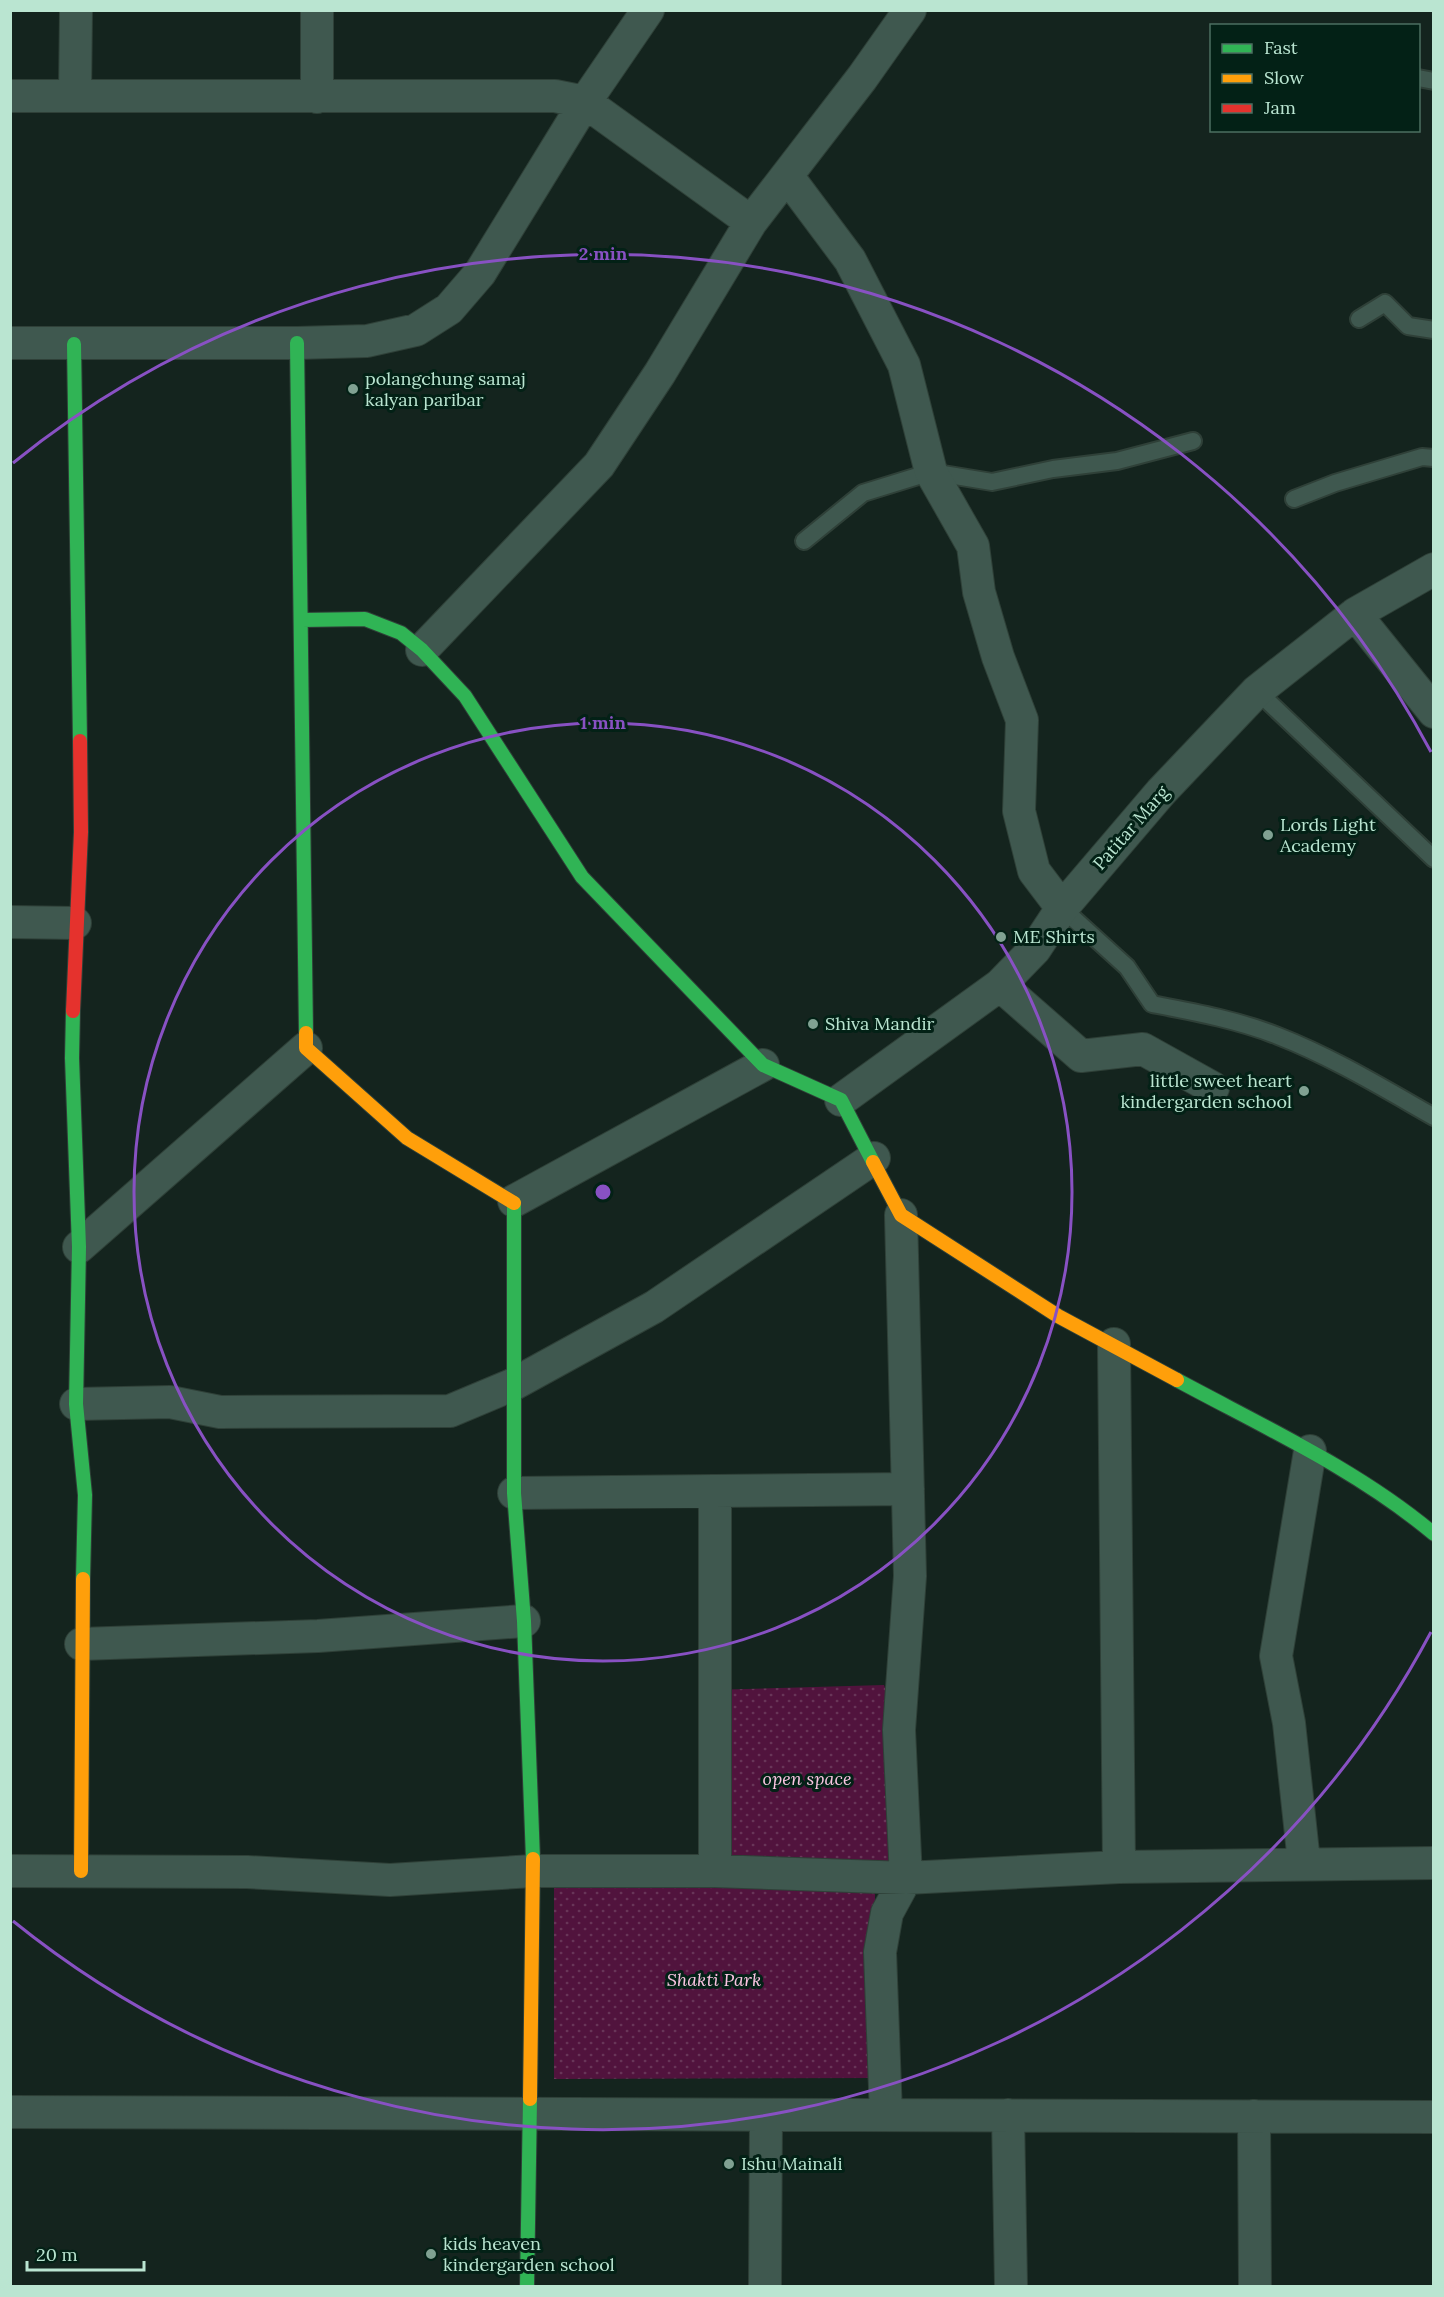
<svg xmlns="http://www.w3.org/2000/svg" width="1444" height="2297" viewBox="0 0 1444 2297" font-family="Lora,serif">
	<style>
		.grass { fill: url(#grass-dots) }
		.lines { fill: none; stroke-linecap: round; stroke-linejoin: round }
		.lane-casing { stroke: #2f4038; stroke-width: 20 }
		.street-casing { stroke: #2f4038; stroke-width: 34 }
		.fast-casing { stroke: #2f4038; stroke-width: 16 }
		.slow-casing { stroke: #2f4038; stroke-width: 16 }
		.jam-casing { stroke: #2f4038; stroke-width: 16 }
		.lane { stroke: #3f584f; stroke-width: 16 }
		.street { stroke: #3f584f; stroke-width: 32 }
		.fast { stroke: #30b455; stroke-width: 14 }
		.slow { stroke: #ff9f0a; stroke-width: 14 }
		.jam { stroke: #e5322d; stroke-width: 14 }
		.ring { fill: none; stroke: #8851c3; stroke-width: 3 }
		.poi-dot { fill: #80a192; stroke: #032116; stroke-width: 2 }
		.labels { text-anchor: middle; stroke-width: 6; stroke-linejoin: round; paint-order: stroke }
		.poi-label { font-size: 18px; fill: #bae5d1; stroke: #032116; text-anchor: start }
		.street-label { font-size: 18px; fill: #bae5d1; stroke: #032116 }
		.park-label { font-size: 18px; font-style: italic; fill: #fcc5e3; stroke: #032116 }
		.centre { fill: #8851c3; stroke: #032116; stroke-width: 3 }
		.ring-label { font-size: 18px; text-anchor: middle; font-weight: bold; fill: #8851c3; stroke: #032116; stroke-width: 6; stroke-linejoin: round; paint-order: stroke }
	</style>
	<defs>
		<pattern id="grass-dots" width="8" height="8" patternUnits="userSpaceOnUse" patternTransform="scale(1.5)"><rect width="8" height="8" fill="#51133d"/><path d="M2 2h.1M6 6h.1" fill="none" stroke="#683558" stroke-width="1.8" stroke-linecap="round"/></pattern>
	</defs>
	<rect width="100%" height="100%" fill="#14241e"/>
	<path class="grass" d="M884,1685l12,35 5,152 -186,-1 -4,-181z
		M554,1882h321v196l-321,1z"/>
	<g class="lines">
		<g class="lane-casing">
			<path id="lane" d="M1418,78l16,3
				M1359,319l26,-16 23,23 26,4
				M1294,499l41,-16 87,-26 12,1
				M804,541l59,-48 68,-21 61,10 61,-13 64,-8 76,-20
				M1257,691l177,168
				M1062,908l65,59 25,37c42,8 86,16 126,32 54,21 105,52 156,81"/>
		</g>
		<g class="street-casing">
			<path id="street" d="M317,10v87
				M10,96h545l30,6 166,120
				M75,96l1,-86
				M788,177l62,83 54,105 27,107 42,74 6,46 19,65 24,63 -3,91 15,60 28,37
				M10,343h287l70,-2 49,-11 33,-21 31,-36 105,-171 63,-92
				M1355,614l79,98
				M422,650l177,-185 61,-92 91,-151 111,-144 48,-68
				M10,922l65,1
				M1000,985l81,71 62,-7 70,39
				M841,1100l159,-115 35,-36 27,-41 99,-116 96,-101 98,-77 79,-45
				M514,1201l249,-136
				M79,1247l227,-199
				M1114,1344l5,523
				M76,1404l94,-2 50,10 230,-1 62,-26 142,-78 220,-149
				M715,1491v380
				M514,1493l394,-4
				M81,1644l237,-8 206,-15
				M1304,1862l-15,-139 -13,-67 34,-205
				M10,1871l237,1 143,8 143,-9h182l191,7 213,-11 315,-4
				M10,2112l1424,5
				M886,2115l-6,-163 7,-39 19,-35 -7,-148 11,-154 -9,-361
				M1008,2115l3,171
				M1254,2116l1,170
				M765,2286l1,-171"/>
		</g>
		<g class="fast-casing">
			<path id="fast" d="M297,343l9,690
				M74,344l6,397
				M302,620l63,-1 36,14 21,17 43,46 117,181 181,188 78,35 32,62
				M73,1011l-1,47 7,189 -3,157 9,91 -2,84
				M514,1203v290l10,128 9,238
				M1177,1380c87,47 181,90 257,154
				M527,2286l3,-187"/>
		</g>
		<g class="slow-casing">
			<path id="slow" d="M306,1033v15l101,90 107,65
				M873,1162l28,53 157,101 119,64
				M81,1871l2,-292
				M530,2099l3,-240"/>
		</g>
		<g class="jam-casing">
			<path id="jam" d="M73,1011l8,-179 -1,-91"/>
		</g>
		<use href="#lane" class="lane"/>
		<use href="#street" class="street"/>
		<use href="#fast" class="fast"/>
		<use href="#slow" class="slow"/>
		<use href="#jam" class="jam"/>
	</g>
	<g class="ring">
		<circle cx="603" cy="1192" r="469"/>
		<path d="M1431 1632A938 938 0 0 1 13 1921M13 463A938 938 0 0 1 1431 752"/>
	</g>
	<g class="poi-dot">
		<circle cx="353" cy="389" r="6"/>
		<circle cx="1268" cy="835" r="6"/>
		<circle cx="1001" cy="937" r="6"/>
		<circle cx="813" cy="1024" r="6"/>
		<circle cx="1304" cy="1091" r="6"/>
		<circle cx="729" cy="2164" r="6"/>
		<circle cx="431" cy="2254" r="6"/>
	</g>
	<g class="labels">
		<g class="poi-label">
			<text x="365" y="385">polangchung samaj<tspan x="365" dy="21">kalyan paribar</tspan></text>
			<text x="1280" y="831">Lords Light<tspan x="1280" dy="21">Academy</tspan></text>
			<text x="1013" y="943">ME Shirts</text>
			<text x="825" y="1030">Shiva Mandir</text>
			<text x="1292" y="1087" text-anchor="end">little sweet heart<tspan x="1292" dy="21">kindergarden school</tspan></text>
			<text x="741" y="2170">Ishu Mainali</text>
			<text x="443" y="2250">kids heaven<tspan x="443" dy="21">kindergarden school</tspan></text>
		</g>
		<g class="street-label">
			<text transform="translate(1131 828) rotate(-49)" y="6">Patitar Marg</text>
		</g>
		<g class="park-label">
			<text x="807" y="1785">open space</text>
			<text x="714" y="1986">Shakti Park</text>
		</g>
	</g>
	<circle cx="603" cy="1192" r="9" class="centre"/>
	<g class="ring-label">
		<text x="603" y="260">2 min</text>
		<text x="603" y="729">1 min</text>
	</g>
	<rect width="1444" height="2297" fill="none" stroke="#bae5d1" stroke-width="24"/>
	<rect x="1210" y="24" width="210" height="108" fill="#032116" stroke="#4c6f61" stroke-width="1.5"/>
	<rect x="1222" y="44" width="30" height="9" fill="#30b455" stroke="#4c6f61" stroke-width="1.5"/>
	<text x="1264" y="54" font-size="18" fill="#bae5d1">Fast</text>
	<rect x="1222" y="74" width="30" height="9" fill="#ff9f0a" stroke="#4c6f61" stroke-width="1.5"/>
	<text x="1264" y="84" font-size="18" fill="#bae5d1">Slow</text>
	<rect x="1222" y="104" width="30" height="9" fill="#e5322d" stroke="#4c6f61" stroke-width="1.5"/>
	<text x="1264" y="114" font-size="18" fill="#bae5d1">Jam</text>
	<path d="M27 2261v9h117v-9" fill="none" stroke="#bae5d1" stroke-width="3"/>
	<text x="36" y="2261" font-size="18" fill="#bae5d1" stroke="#032116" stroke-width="4.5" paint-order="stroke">20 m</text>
</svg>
